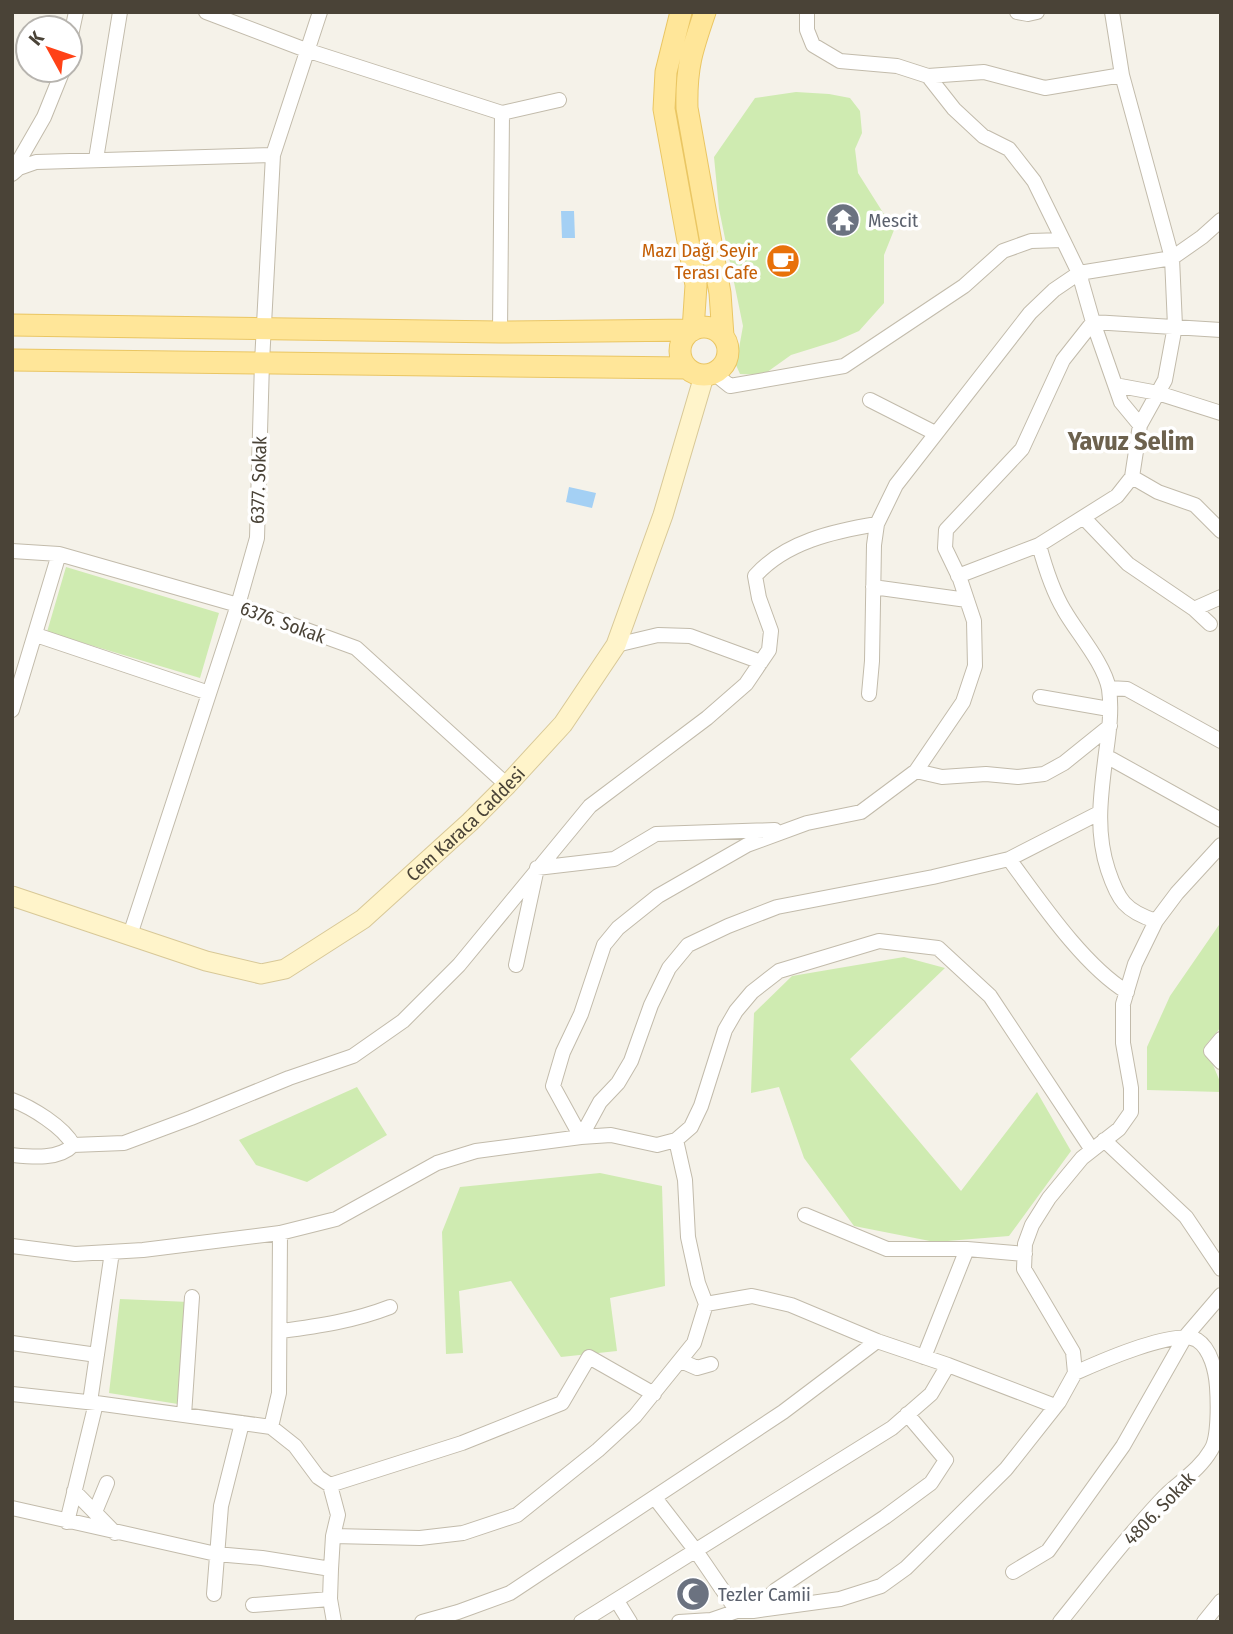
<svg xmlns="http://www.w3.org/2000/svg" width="1233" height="1634" viewBox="0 0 1233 1634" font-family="'Fira Sans Condensed',sans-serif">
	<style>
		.green { fill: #cfebb1 }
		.water { fill: #a4d0f4 }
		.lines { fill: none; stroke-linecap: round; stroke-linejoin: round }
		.street-casing { stroke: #c2bbab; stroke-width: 16 }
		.secondary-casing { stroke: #d8c897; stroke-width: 21 }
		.primary-casing { stroke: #eac663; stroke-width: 23 }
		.street { stroke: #fff; stroke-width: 14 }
		.secondary { stroke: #fff4ca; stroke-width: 19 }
		.primary { stroke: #ffe699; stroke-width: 21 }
		.labels { text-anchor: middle; stroke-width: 7; stroke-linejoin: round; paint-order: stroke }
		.worship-label { font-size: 19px; fill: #5b616d; stroke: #fff; text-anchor: start }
		.food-label { font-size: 19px; fill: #c56008; stroke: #fff; text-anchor: end }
		.street-label { font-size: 19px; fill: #4a4337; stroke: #fff }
		.district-label { font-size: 26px; font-weight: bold; fill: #6d624e; stroke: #fff }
	</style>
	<rect width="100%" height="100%" fill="#f5f2e9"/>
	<path class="green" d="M796,92l33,2 21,4 10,13 2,22 -7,16 3,24 36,57 -10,25v48l-25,28 -23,10 -45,14 -28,20 -23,-1 -4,-9 7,-39 -24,-117 -5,-52 41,-59z
		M66,567l153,46 -19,65 -153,-46z
		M1221,922v105l-16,19 16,38v8l-74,-2v-43l23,-51z
		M904,957l41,11 -95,91 111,132 76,-99 34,59 -62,85 -74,6 -81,-16 -50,-68 -25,-71 -28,6 3,-80 38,-37z
		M357,1087l30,48 -80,47 -51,-17 -17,-25z
		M600,1173l62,13 3,100 -55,12 7,53 -56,6 -50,-76 -52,10 4,62 -17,1 -4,-122 18,-45z
		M120,1299l69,3 -5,103 -75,-12z"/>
	<path class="water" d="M561,211h13l1,27h-13z
		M569,487l27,6 -4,15 -26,-6z"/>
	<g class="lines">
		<g class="street-casing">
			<path id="street" d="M206,12l100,38 196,63 -2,219
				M807,12v18l6,15 27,16 57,5 31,10 26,33 29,27 26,13 25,32 29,59
				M1017,12l11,2 9,-2
				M1112,12l10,63 50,183 3,68 -10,54 -25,45 -8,52 -15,19 -78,49c6,22 13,45 25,65 13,23 40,53 45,79 3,21 0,43 -3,64 -5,40 -11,78 2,117 10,30 17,41 48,51
				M70,40l6,-28
				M928,76l56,-4 61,16 77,-13
				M502,113l57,-13
				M96,159l24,-147
				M13,171l31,-54 19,-47
				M12,174l7,-6 17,-6 237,-7
				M715,374l15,12 114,-20 120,-80 39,-35 28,-10 32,-1 16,33 93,-15 30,-21 19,-17
				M1115,385l43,8 63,20
				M870,400l65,33
				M1132,477l26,15 37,13 26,26
				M1084,518l44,46 66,45 27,-12
				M12,551l47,3 179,51 118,43 151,137
				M958,576l81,-31
				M873,587l94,13
				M1194,609l16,15
				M36,635l173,58
				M616,645l42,-10 32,1 71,26
				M1109,688l18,1 94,52
				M869,694l3,-33 2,-116 3,-21 19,-39 134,-172 24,-23 25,-17 14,49 28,80 19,23
				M1040,697l69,12
				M12,710l47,-156
				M1106,756l115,64
				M916,771l26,6 44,-3 32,3 26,-3 20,-11 46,-37
				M1009,859c31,42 74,106 118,133
				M130,935l108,-330 19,-67 5,-176 11,-207 47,-143
				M516,965l21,-97 77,-9 42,-25 119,-4
				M1221,1039l-10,12 10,11
				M12,1100c19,7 52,27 61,45
				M581,1137l-28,-51 10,-34 18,-38 23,-69 14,-17 40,-32 89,-51 60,-22 54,-11 55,-41 47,-69 12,-36 -1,-45 -14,-42 -15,-31 1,-18 76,-81 41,-89 30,-38 128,8
				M581,1137l19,-35 18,-19 13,-22 20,-56 18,-37 19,-23 40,-19 49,-19 156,-30 76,-18 90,-46
				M1104,1140l82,77 35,52
				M12,1155c20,2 47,5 61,-10l51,-2 67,-25 98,-40 64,-22 50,-35 56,-56 131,-159 117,-88 39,-34 23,-34 2,-19 -12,-33 -4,-22c30,-34 79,-45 122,-52
				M805,1215l82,34h80l58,5
				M12,1246l63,8 68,-4 137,-17 56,-14 101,-56 39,-12 105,-14 30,-2 46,10 19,-5 15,-13 10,-21 24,-76 11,-19 16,-19 27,-21 100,-30 59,7 52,48 102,154
				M706,1304l46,-8 39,9 86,36 71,24 107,41
				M281,1331c38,-5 73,-10 109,-24
				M12,1343l85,12
				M924,1357l43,-108
				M681,1361l16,7 14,-4
				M12,1394l84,9 175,24 24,19 23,31 12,8 8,30 -5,21 -2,33 -1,30 4,23
				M90,1402l22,-150
				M184,1415l8,-118
				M271,1427l8,-34 1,-160
				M330,1485l132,-42 100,-40 27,-46 65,37
				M74,1491l41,42
				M655,1498l41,53 41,60
				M12,1508l204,46 46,4 69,11
				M95,1512l12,-29
				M67,1522l29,-119
				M333,1536l87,2 43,-5 54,-18 81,-65 37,-34 59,-73 12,-39 -8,-21 -10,-46 -3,-57 -9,-40
				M1013,1572l35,-21 75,-105 62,-109 36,-42
				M214,1594l7,-88 21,-83
				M617,1601l13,21
				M253,1605l77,-6
				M754,1610l22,-20 109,-73 46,-34 15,-23 -39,-46
				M422,1622l36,-10 52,-19 273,-181 94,-71
				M581,1622l311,-194 39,-34 17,-29
				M679,1622l32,-2 26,-9h16l87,-12 41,-13 25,-18 100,-99 53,-67 16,-29 -2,-21 -49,-83 1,-25 7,-19 17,-27 33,-40 37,-29 12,-17v-24l-8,-45v-39l12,-40 21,-43 21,-28 44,-48
				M1060,1622c35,-43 68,-88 106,-127 16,-15 34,-26 45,-45 8,-12 7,-48 6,-63 -1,-15 -6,-38 -20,-47 -21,-12 -100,23 -122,33
				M1204,1622l17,-21"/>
		</g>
		<g class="secondary-casing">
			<g id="secondary">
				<path id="s1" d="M12,896l194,65 55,13 24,-5 78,-50 107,-97 37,-37 56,-61 53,-79 47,-130 41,-139"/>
			</g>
		</g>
		<g class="primary-casing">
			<path id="primary" d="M705,12c-13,38 -19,55 -18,96l33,185 3,43
				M12,325l488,7 193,-2 3,-45 -32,-176 2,-37 15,-60
				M680 351a24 24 0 1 1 48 0a24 24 0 1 1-48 0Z
				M12,360l674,8"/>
		</g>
		<use href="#street" class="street"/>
		<use href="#secondary" class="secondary"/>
		<use href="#primary" class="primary"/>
	</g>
	<defs>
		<g id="temple-disc" transform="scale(1.75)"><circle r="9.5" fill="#6b7280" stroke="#fff"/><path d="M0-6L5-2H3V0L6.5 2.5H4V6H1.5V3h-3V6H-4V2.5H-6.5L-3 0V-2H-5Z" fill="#fff"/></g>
		<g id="cafe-disc" transform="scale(1.75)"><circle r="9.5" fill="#e8710a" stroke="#fff"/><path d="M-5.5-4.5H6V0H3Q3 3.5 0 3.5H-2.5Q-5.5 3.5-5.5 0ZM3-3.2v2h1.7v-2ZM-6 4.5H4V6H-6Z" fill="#fff"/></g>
		<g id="mosque-disc" transform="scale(1.75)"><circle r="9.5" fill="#6b7280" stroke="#fff"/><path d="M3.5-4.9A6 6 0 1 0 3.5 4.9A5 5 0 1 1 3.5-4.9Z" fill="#fff"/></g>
	</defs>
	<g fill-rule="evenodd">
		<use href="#temple-disc" x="843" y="220"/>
		<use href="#cafe-disc" x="783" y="261"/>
		<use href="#mosque-disc" x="693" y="1594"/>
	</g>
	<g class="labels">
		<g class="worship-label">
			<text x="868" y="227">Mescit</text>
			<text x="718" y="1601">Tezler Camii</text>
		</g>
		<g class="food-label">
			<text x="758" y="257">Mazı Dağı Seyir<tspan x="758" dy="22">Terası Cafe</tspan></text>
		</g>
		<g class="street-label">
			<text transform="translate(258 480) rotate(-88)" y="7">6377. Sokak</text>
			<text transform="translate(283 622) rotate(20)" y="7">6376. Sokak</text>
			<text dy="7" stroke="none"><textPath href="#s1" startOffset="518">Cem Karaca Caddesi</textPath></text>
			<text transform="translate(1159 1508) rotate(-46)" y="7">4806. Sokak</text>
		</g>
		<g class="district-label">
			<text x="1131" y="450">Yavuz Selim</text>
		</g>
	</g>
	<rect width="1233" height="1634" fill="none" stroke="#4a4337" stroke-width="28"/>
	<g transform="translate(49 49) rotate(310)"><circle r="33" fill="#ffffff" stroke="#b7b4af" stroke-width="2"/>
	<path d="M0-5L12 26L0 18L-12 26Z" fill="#ff4217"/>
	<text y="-10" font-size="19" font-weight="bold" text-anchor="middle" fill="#4a4337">K</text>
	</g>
</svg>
